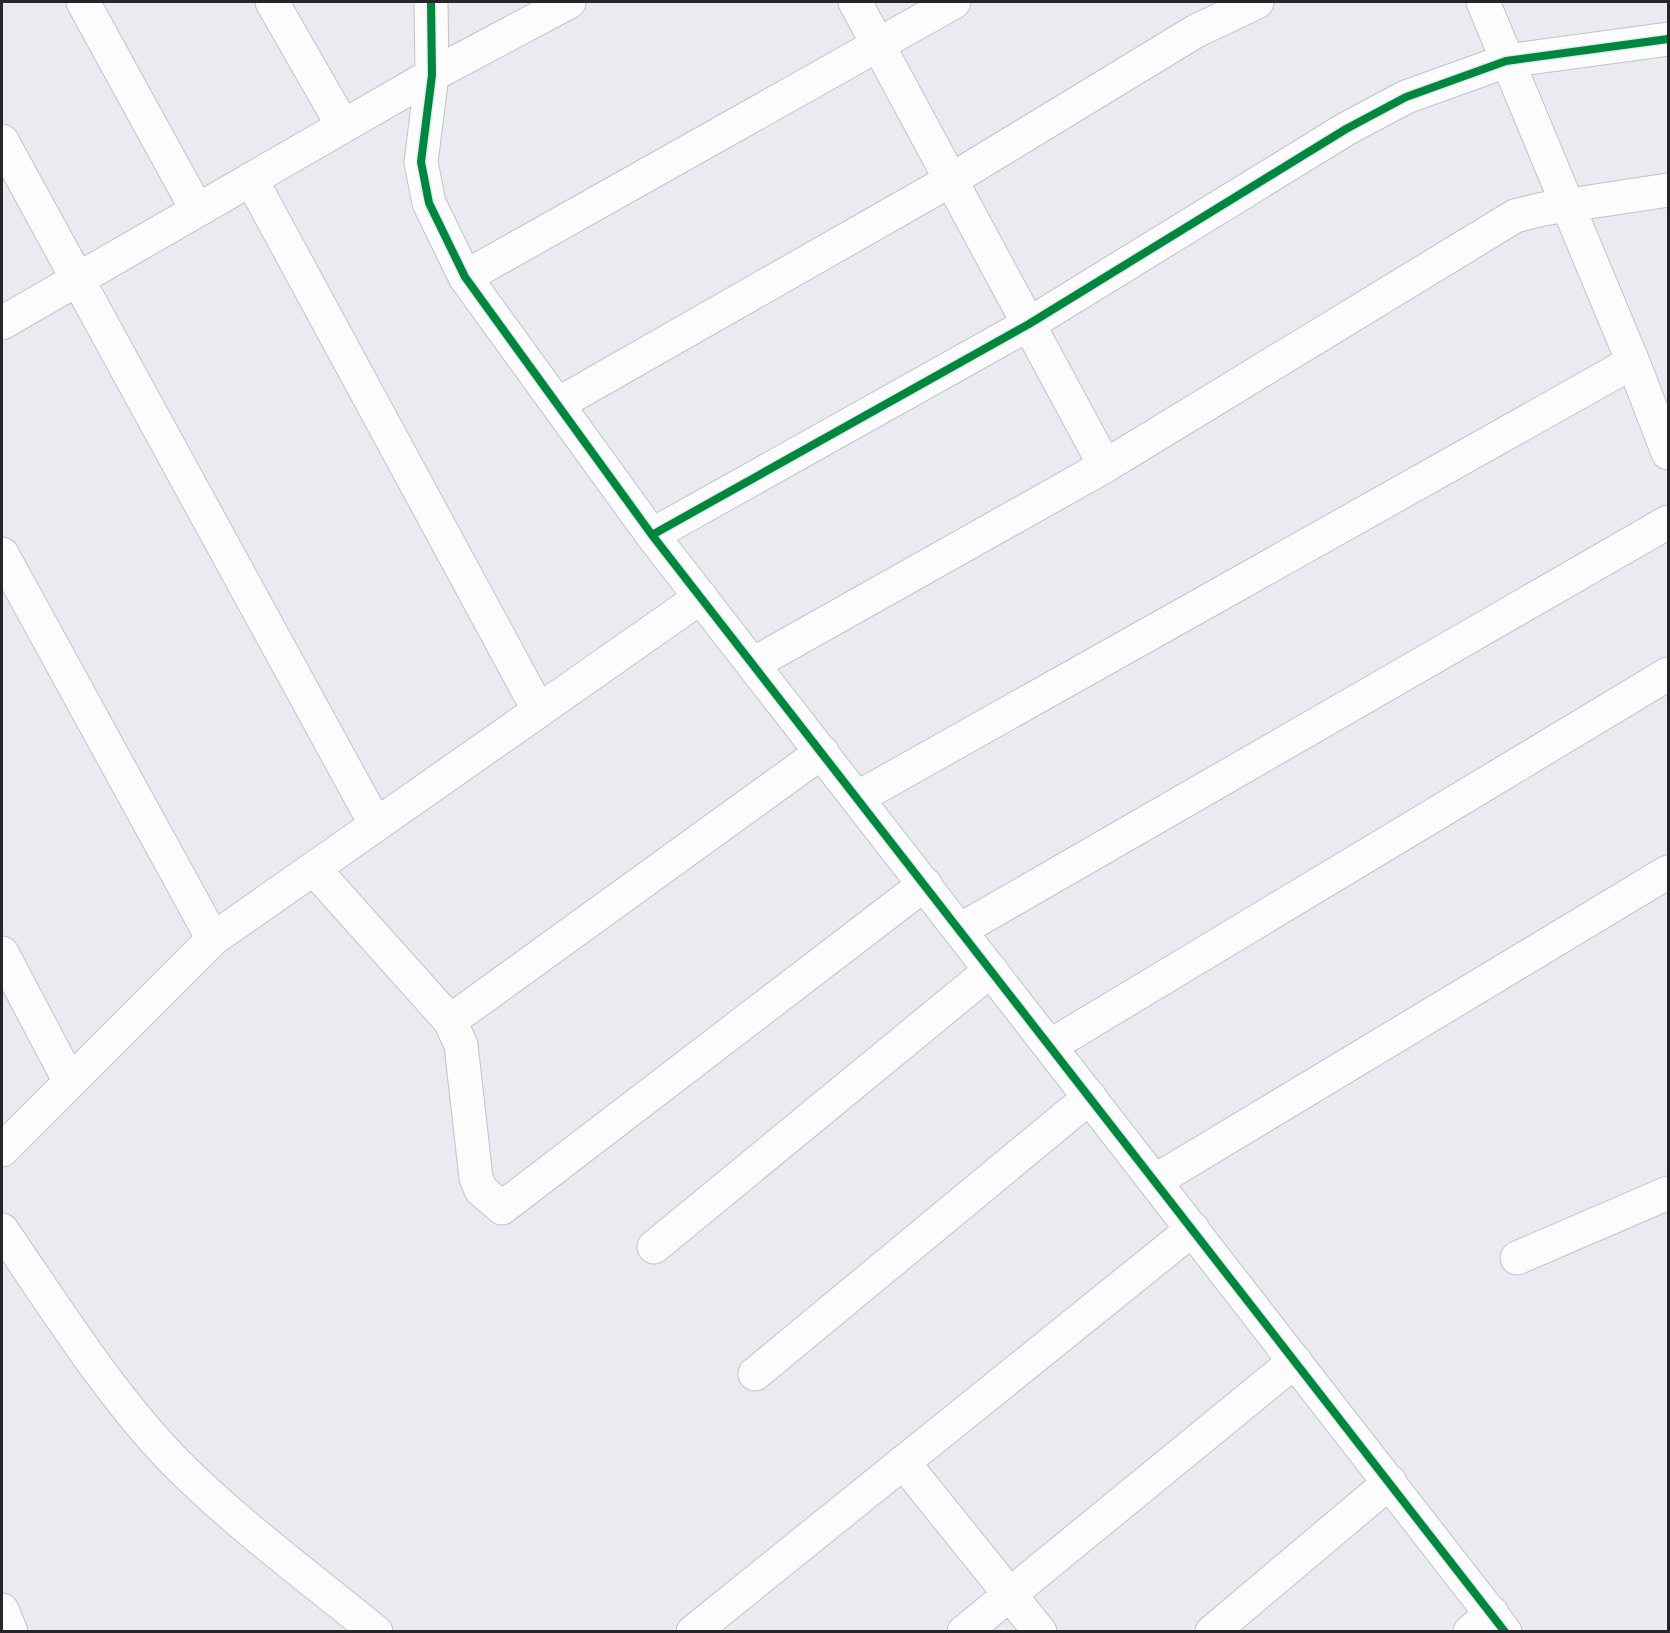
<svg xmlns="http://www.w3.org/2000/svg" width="1670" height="1633" viewBox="0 0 1670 1633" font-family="'Space Grotesk',sans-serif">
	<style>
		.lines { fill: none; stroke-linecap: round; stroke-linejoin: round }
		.street-casing { stroke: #c1c3c7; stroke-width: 35 }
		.street { stroke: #fcfcfd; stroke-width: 33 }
		.cycleway-casing { stroke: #e6eaf4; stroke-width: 11 }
		.cycleway { stroke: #00873e; stroke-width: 8 }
	</style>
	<rect width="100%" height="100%" fill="#eaebf0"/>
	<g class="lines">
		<g class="street-casing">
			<path id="street" d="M83,2l114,208
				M272,2l71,124
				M431,2l1,73 -11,87 8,41 36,74 187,258 853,1097
				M855,2l250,464
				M1483,2l150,360 35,91
				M2,141l374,684
				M251,179l288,532
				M465,277l489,-275
				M2,323l430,-248 137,-73
				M558,404l393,-224 245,-149 61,-29
				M652,535l377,-211 317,-195 60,-32 100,-36 162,-22
				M2,554l211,385
				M753,664l352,-198 410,-250 28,-7 125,-19
				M857,798l776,-436
				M314,869l136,152 11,24 15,133 5,12 21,18 423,-324
				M960,930l708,-408
				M2,953l67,127
				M450,1021l372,-269
				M1050,1046l618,-372
				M2,1150l211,-211 488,-342
				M1155,1181l513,-309
				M2,1230c53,77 109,167 175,234 61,61 132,113 199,168
				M654,1247l337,-277
				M1517,1258l151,-65
				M755,1374l335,-277
				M903,1462l137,170
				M2,1610l9,22
				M693,1632l500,-403
				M964,1632l331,-271
				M1212,1632l178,-150
				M1470,1632l22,-19"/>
		</g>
		<use href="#street" class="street"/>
		<g class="cycleway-casing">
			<path id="cycleway" d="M431,2l1,73 -11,87 8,41 36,74 187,258 853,1097
				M652,535l377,-211 317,-195 60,-32 100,-36 162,-22"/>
		</g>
		<use href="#cycleway" class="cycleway"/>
	</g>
	<rect width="1670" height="1633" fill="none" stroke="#242629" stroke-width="6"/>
</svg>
